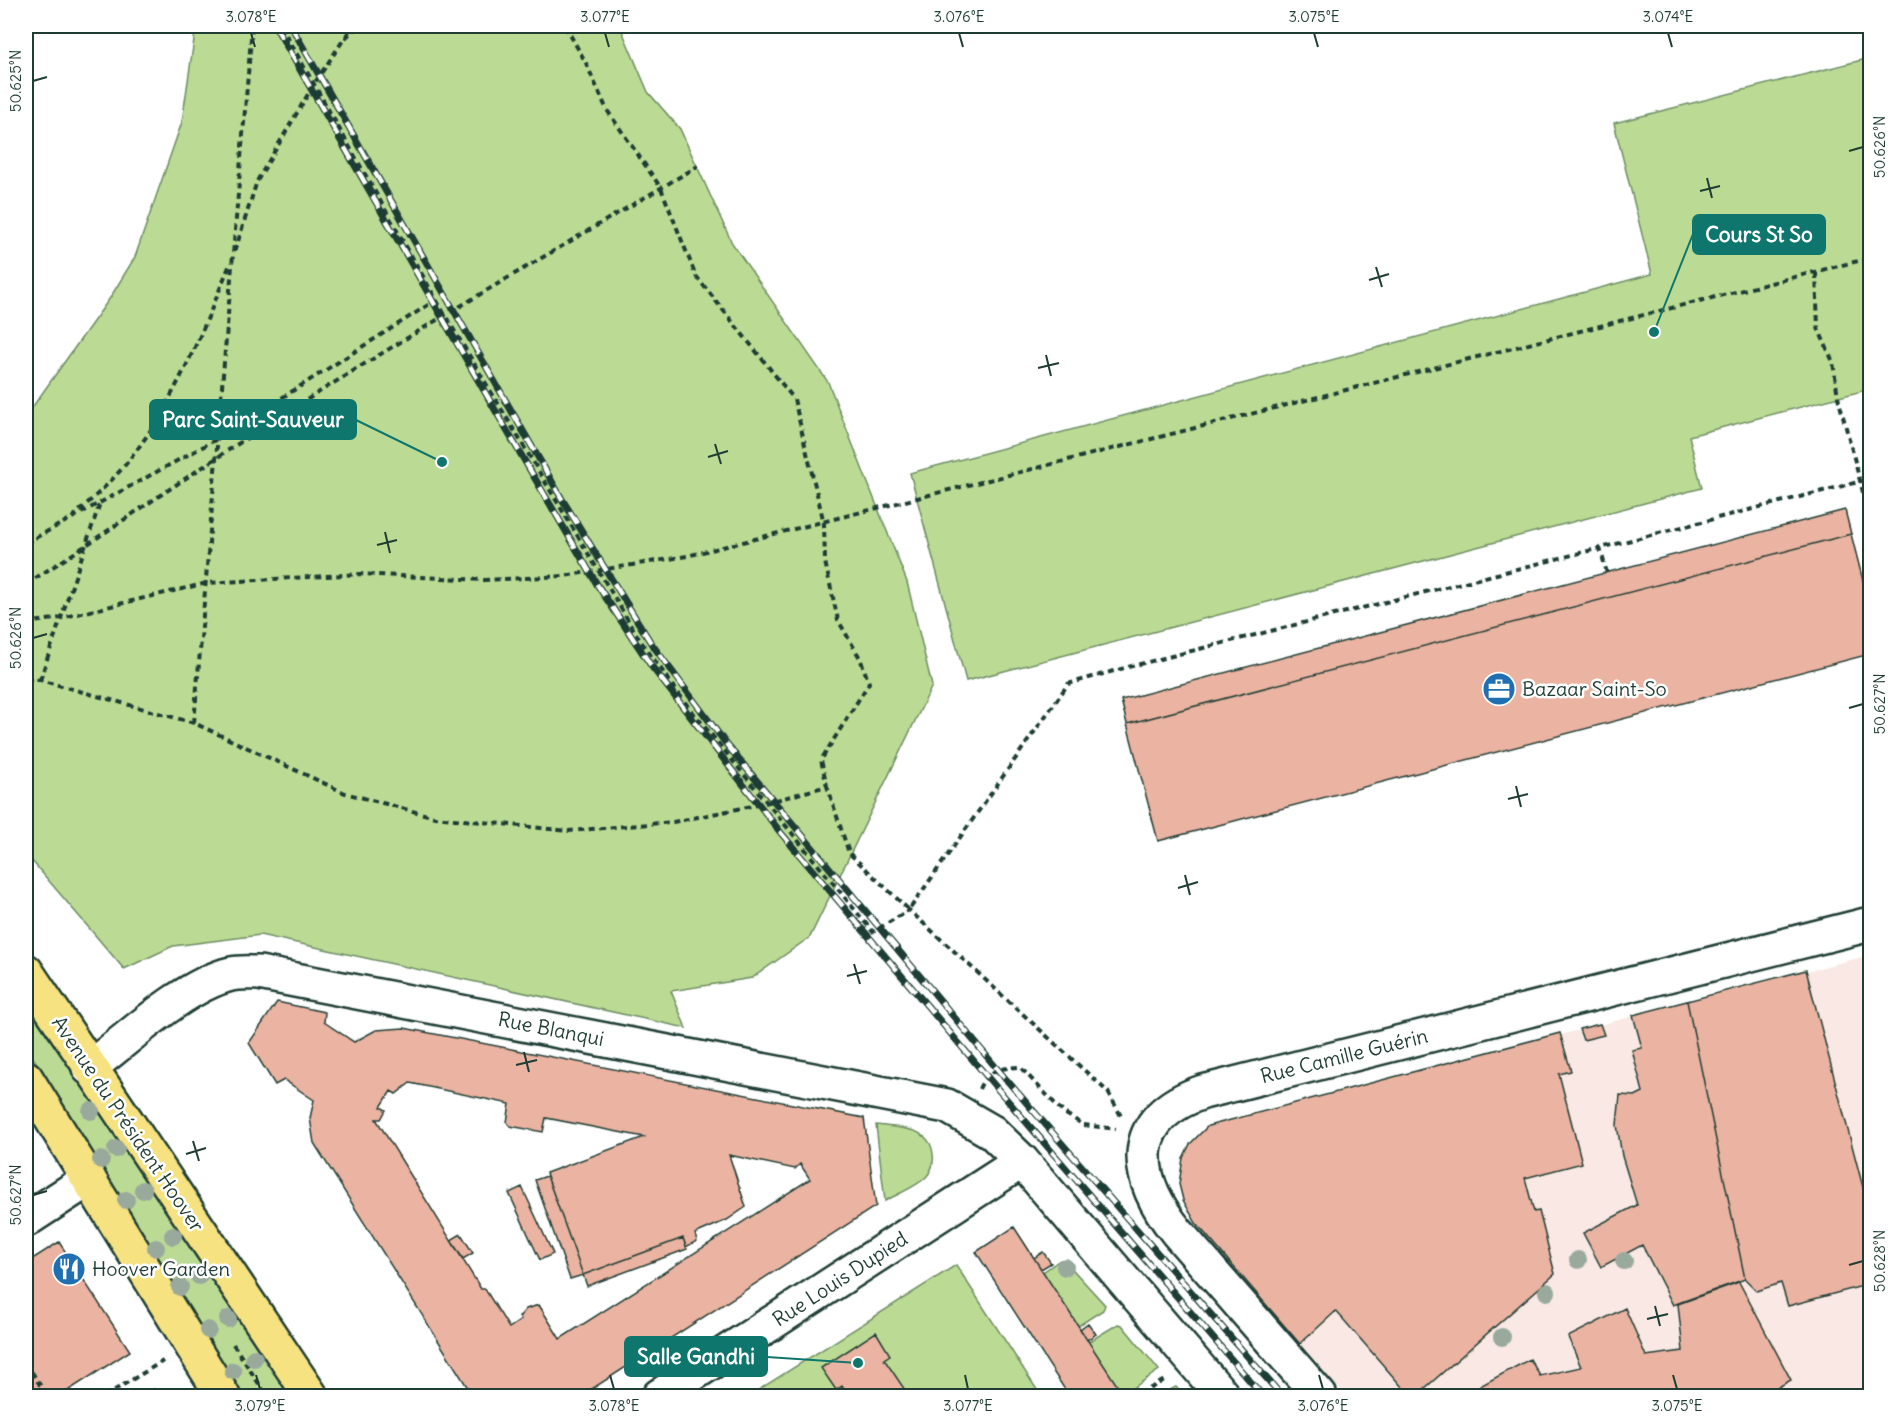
<svg xmlns="http://www.w3.org/2000/svg" width="1896" height="1422" viewBox="0 0 1896 1422" font-family="Delius,sans-serif">
	<style>
		.built { fill: #f9e8e3 }
		.green { fill: #bbdb94; stroke: #6d8c64; stroke-width: 1.5 }
		.building { fill: #ebb3a1; stroke: #1f3d34; stroke-width: 1.5; fill-rule: evenodd }
		.lines { fill: none; stroke-linecap: round; stroke-linejoin: round }
		.minor-casing { stroke: #1f3d34; stroke-width: 38 }
		.primary-casing { stroke: #1f3d34; stroke-width: 38 }
		.path { stroke: #1f3d34; stroke-width: 4; stroke-dasharray: 6 4.5; stroke-linecap: butt }
		.minor { stroke: #fff; stroke-width: 33 }
		.primary { stroke: #f7e281; stroke-width: 33 }
		.rail-casing { stroke: #1f3d34; stroke-width: 7 }
		.rail { stroke: #fff; stroke-width: 4.5; stroke-dasharray: 14; stroke-linecap: butt }
		.tree { fill: #99aa9d }
		.ticks { fill: none; stroke: #1f3d34; stroke-width: 2 }
		.labels { text-anchor: middle; stroke-width: 5; stroke-linejoin: round; paint-order: stroke }
		.poi-label { font-size: 20px; fill: #1f3d34; stroke: #fff; text-anchor: start }
		.street-label { font-size: 20px; fill: #1f3d34; stroke: #fff }
		.leader { fill: none; stroke: #0f766e; stroke-width: 2 }
		.callout-dot { fill: #0f766e; stroke: #fff; stroke-width: 2 }
		.callout { fill: #0f766e; stroke: #0f766e; stroke-width: 2 }
		.callout-label { font-size: 21px; text-anchor: middle; font-weight: bold; fill: #fff }
		.neatline { fill: none; stroke: #1f3d34; stroke-width: 2 }
		.ticks-label { font-size: 15px; text-anchor: middle; fill: #1f3d34 }
	</style>
	<rect width="100%" height="100%" fill="#fff"/>
	<filter id="ink" filterUnits="userSpaceOnUse"><feTurbulence type="fractalNoise" baseFrequency=".0167" numOctaves="2"/><feDisplacementMap in="SourceGraphic" scale="12" xChannelSelector="R" yChannelSelector="G"/><feConvolveMatrix kernelMatrix="1 2 1 2 8 2 1 2 1" color-interpolation-filters="sRGB"/></filter>
	<g filter="url(#ink)">
		<path class="built" d="M1870,955v441h-525l-149,-173 -13,-23 -4,-16 4,-26 7,-14 18,-18z"/>
		<path class="green" d="M196,26h424l28,66 32,37 52,114 96,139 79,200 25,104 -122,251 -58,41 -81,13 15,37 -426,-93 -87,11 -49,23 -98,-115v-438l84,-118 25,-41 47,-135z
			M1870,58v331l-181,47 13,52 -736,193 -56,-208 742,-199 -38,-151z
			M26,996l267,400h-51l-216,-350z
			M876,1125c22,3 54,1 57,29 1,8 -1,16 -6,22 -10,11 -30,18 -42,25z
			M1060,1260h4l41,45 -2,5 -25,16 -35,-54z
			M956,1265l85,131h-292z
			M1118,1324l4,1 37,45 -36,25 -35,-53z
			M1176,1387l9,9h-27z"/>
		<path class="building" d="M1845,510l6,24 -724,190 -6,-24z
			M1851,534l19,74v46l-712,187 -31,-117z
			M1806,970l64,244v35l-6,2 6,33 -82,22 -7,-23 -24,8 -12,-12 -58,-278z
			M1687,1001l58,278 -72,26 -31,-60 -41,22 -18,-34 54,-28 -15,-49 -5,-31 3,-30 15,1 8,-4 -11,-42 10,-2 -9,-33z
			M277,1002l48,10 -1,10 30,20 22,-12 28,-2 460,90 12,88 -295,190h-108l-159,-253 -4,-25 4,-18 -30,-20 -9,5 -26,-42zM410,1083l100,21 -3,18 3,4 33,6 3,-14 98,19 -98,36 37,102 100,-37 3,9 11,-6 -2,-7 32,-14 19,-13 -17,-52 66,14 5,-5 10,15 -250,160 -21,-34 -13,4 -7,8 2,3 -12,8 -24,-39h-4l-105,-170h5l5,-9 -5,-3 10,-16 5,3z
			M1600,1024l4,11 -21,5 -4,-11z
			M1560,1033l11,38 -12,3 23,89 -57,15 9,34 5,-1 16,63 -139,122h-6l-74,-85 -36,33 -104,-121 -13,-23 -4,-16 4,-26 7,-14 18,-18z
			M547,1176l36,99 -13,4 -35,-99z
			M522,1187l31,67 -13,6 -31,-67z
			M1014,1227l20,31 90,138h-55l-93,-144z
			M461,1234l12,19 -10,6 -12,-19z
			M683,1238l4,11 -100,37 -4,-11z
			M59,1242l71,109 -70,45h-34v-133z
			M1043,1252l8,11 -10,6 -7,-11z
			M1739,1282l52,98 -29,16h-278l-4,-10 50,-27 10,17 41,-9 -13,-30 57,-29 21,48 37,-5 -5,-47z
			M1088,1323l8,11 -9,6 -7,-11z
			M876,1332l14,23 -6,4 25,37h-61l-6,-10 -6,4 -15,-22z
			M154,1389l5,7h-17z"/>
		<g class="lines">
			<g class="minor-casing">
				<path id="minor" d="M89,1068c39,-29 95,-83 142,-94 9,-2 19,-1 28,-1l688,133 45,26 30,29 201,235
					M26,1220l63,-41
					M659,1396l363,-235
					M1320,1396l-143,-164c-44,-55 -52,-114 26,-140l667,-168"/>
			</g>
			<g class="primary-casing">
				<path id="primary" d="M26,971l285,425
					M26,1078l197,318"/>
			</g>
			<path class="path" d="M281,26l164,289 195,325 47,65 186,227 36,-22 199,182 13,24
				M565,26l20,35 22,49 54,78 35,88 98,123 30,124 1,39 13,58 22,38 9,25 -48,77 6,26
				M346,36l6,-10
				M235,251l22,-70 57,-97 30,-45 15,-13
				M1816,273l2,55 15,34 5,35 32,122
				M72,518c15,-15 32,-29 46,-45 50,-55 84,-140 112,-209
				M26,543l191,-104 219,-139
				M1607,573l-7,-25 270,-69
				M26,584c64,-40 126,-84 189,-125 157,-104 321,-197 483,-293
				M26,623l35,-5 146,-35 153,-9 124,6 80,-4 123,-20 1183,-298
				M26,679l14,1 154,43 151,70 90,24 134,14 104,-9 89,-18 65,-18 22,67 60,57 159,-226 60,-17 472,-119
				M40,680l60,-177
				M194,723l58,-697
				M979,1089c8,-19 21,-21 41,-22l44,46 20,12 32,4
				M233,1344l34,52
				M26,1363l21,33
				M105,1396l58,-35
				M1145,1396l-1,-4 22,-13"/>
			<use href="#minor" class="minor"/>
			<use href="#primary" class="primary"/>
			<g class="rail-casing">
				<path id="rail" d="M275,26l238,415 85,145 54,81 129,166 214,253 268,310
					M291,26l271,473 89,144 76,102 277,332 278,319"/>
			</g>
			<use href="#rail" class="rail"/>
		</g>
		<g class="tree">
			<circle cx="91" cy="1111" r="9"/>
			<circle cx="116" cy="1149" r="9"/>
			<circle cx="101" cy="1160" r="9"/>
			<circle cx="143" cy="1190" r="9"/>
			<circle cx="126" cy="1200" r="9"/>
			<circle cx="173" cy="1236" r="9"/>
			<circle cx="156" cy="1248" r="9"/>
			<circle cx="1578" cy="1260" r="9"/>
			<circle cx="1624" cy="1261" r="9"/>
			<circle cx="1065" cy="1267" r="9"/>
			<circle cx="199" cy="1276" r="9"/>
			<circle cx="180" cy="1287" r="9"/>
			<circle cx="1547" cy="1292" r="9"/>
			<circle cx="228" cy="1319" r="9"/>
			<circle cx="208" cy="1330" r="9"/>
			<circle cx="1502" cy="1337" r="9"/>
			<circle cx="254" cy="1358" r="9"/>
			<circle cx="233" cy="1371" r="9"/>
		</g>
	</g>
	<path class="ticks" d="M251,33l4,14M605,33l4,14M959,33l4,14M1314,33l4,14M1668,33l4,14M33,81l14,-4M1849,151l14,-4M1707,178l5,20M1700,191l20,-5M1376,267l6,20M1369,280l20,-6M1046,355l5,21M1038,368l21,-5M715,444l6,20M708,457l20,-6M385,532l5,21M377,545l20,-5M33,638l14,-4M1849,708l14,-4M1516,786l5,21M1508,799l20,-5M1185,875l5,20M1178,888l20,-6M854,964l6,20M847,976l20,-5M524,1052l5,20M516,1065l21,-5M193,1141l6,20M186,1154l20,-6M33,1195l14,-4M1849,1265l14,-4M1655,1306l5,20M1647,1319l21,-5M256,1375l4,14M610,1375l4,14M965,1375l3,14M1319,1375l4,14M1673,1375l4,14"/>
	<defs>
		<g id="office-disc" transform="scale(1.725)"><circle r="9.5" fill="#1f6fb2" stroke="#fff"/><path d="M-6-3h4V-5.5h4V-3h4V5H-6ZM-1-4.5V-3h2v-1.5ZM-6 0V1H6V0Z" fill="#fff"/></g>
		<g id="restaurant-disc" transform="scale(1.725)"><circle r="9.5" fill="#1f6fb2" stroke="#fff"/><path d="M-5-6h1v4h1v-4h1v4h1v-4h1v5L-1.5 .5V6h-2V.5L-5-1ZM5-6V6H3V1.5H1.5Q1.5-4 5-6Z" fill="#fff"/></g>
	</defs>
	<g fill-rule="evenodd">
		<use href="#office-disc" x="1499" y="689"/>
		<use href="#restaurant-disc" x="69" y="1269"/>
	</g>
	<g class="labels">
		<g class="poi-label">
			<text x="1522" y="696">Bazaar Saint-So</text>
			<text x="92" y="1276">Hoover Garden</text>
		</g>
		<g class="street-label">
			<text transform="translate(551 1029) rotate(11)" y="7">Rue Blanqui</text>
			<text transform="translate(1344 1056) rotate(-14)" y="7">Rue Camille Guérin</text>
			<text transform="translate(128 1124) rotate(56)" y="7">Avenue du Président Hoover</text>
			<text transform="translate(840 1279) rotate(-33)" y="7">Rue Louis Dupied</text>
		</g>
	</g>
	<path class="leader" d="M1654 332L1693 234M442 462L356 420M858 1363L767 1357"/>
	<g class="callout-dot">
		<circle cx="1654" cy="332" r="6"/>
		<circle cx="442" cy="462" r="6"/>
		<circle cx="858" cy="1363" r="6"/>
	</g>
	<g class="callout">
		<rect x="1693" y="215" width="132" height="39" rx="6"/>
		<rect x="150" y="400" width="206" height="39" rx="6"/>
		<rect x="625" y="1337" width="142" height="39" rx="6"/>
	</g>
	<g class="callout-label">
		<text x="1759" y="242">Cours St So</text>
		<text x="253" y="427">Parc Saint-Sauveur</text>
		<text x="696" y="1364">Salle Gandhi</text>
	</g>
	<rect width="1896" height="1422" fill="none" stroke="#fff" stroke-width="66"/>
	<rect x="33" y="33" width="1830" height="1356" class="neatline"/>
	<g class="ticks-label">
		<text x="251" y="22">3.078°E</text>
		<text x="605" y="22">3.077°E</text>
		<text x="959" y="22">3.076°E</text>
		<text x="1314" y="22">3.075°E</text>
		<text x="1668" y="22">3.074°E</text>
		<text transform="translate(16 81) rotate(-90)" y="5">50.625°N</text>
		<text transform="translate(1880 147) rotate(-90)" y="5">50.626°N</text>
		<text transform="translate(16 638) rotate(-90)" y="5">50.626°N</text>
		<text transform="translate(1880 704) rotate(-90)" y="5">50.627°N</text>
		<text transform="translate(16 1195) rotate(-90)" y="5">50.627°N</text>
		<text transform="translate(1880 1261) rotate(-90)" y="5">50.628°N</text>
		<text x="260" y="1411">3.079°E</text>
		<text x="614" y="1411">3.078°E</text>
		<text x="968" y="1411">3.077°E</text>
		<text x="1323" y="1411">3.076°E</text>
		<text x="1677" y="1411">3.075°E</text>
	</g>
</svg>
